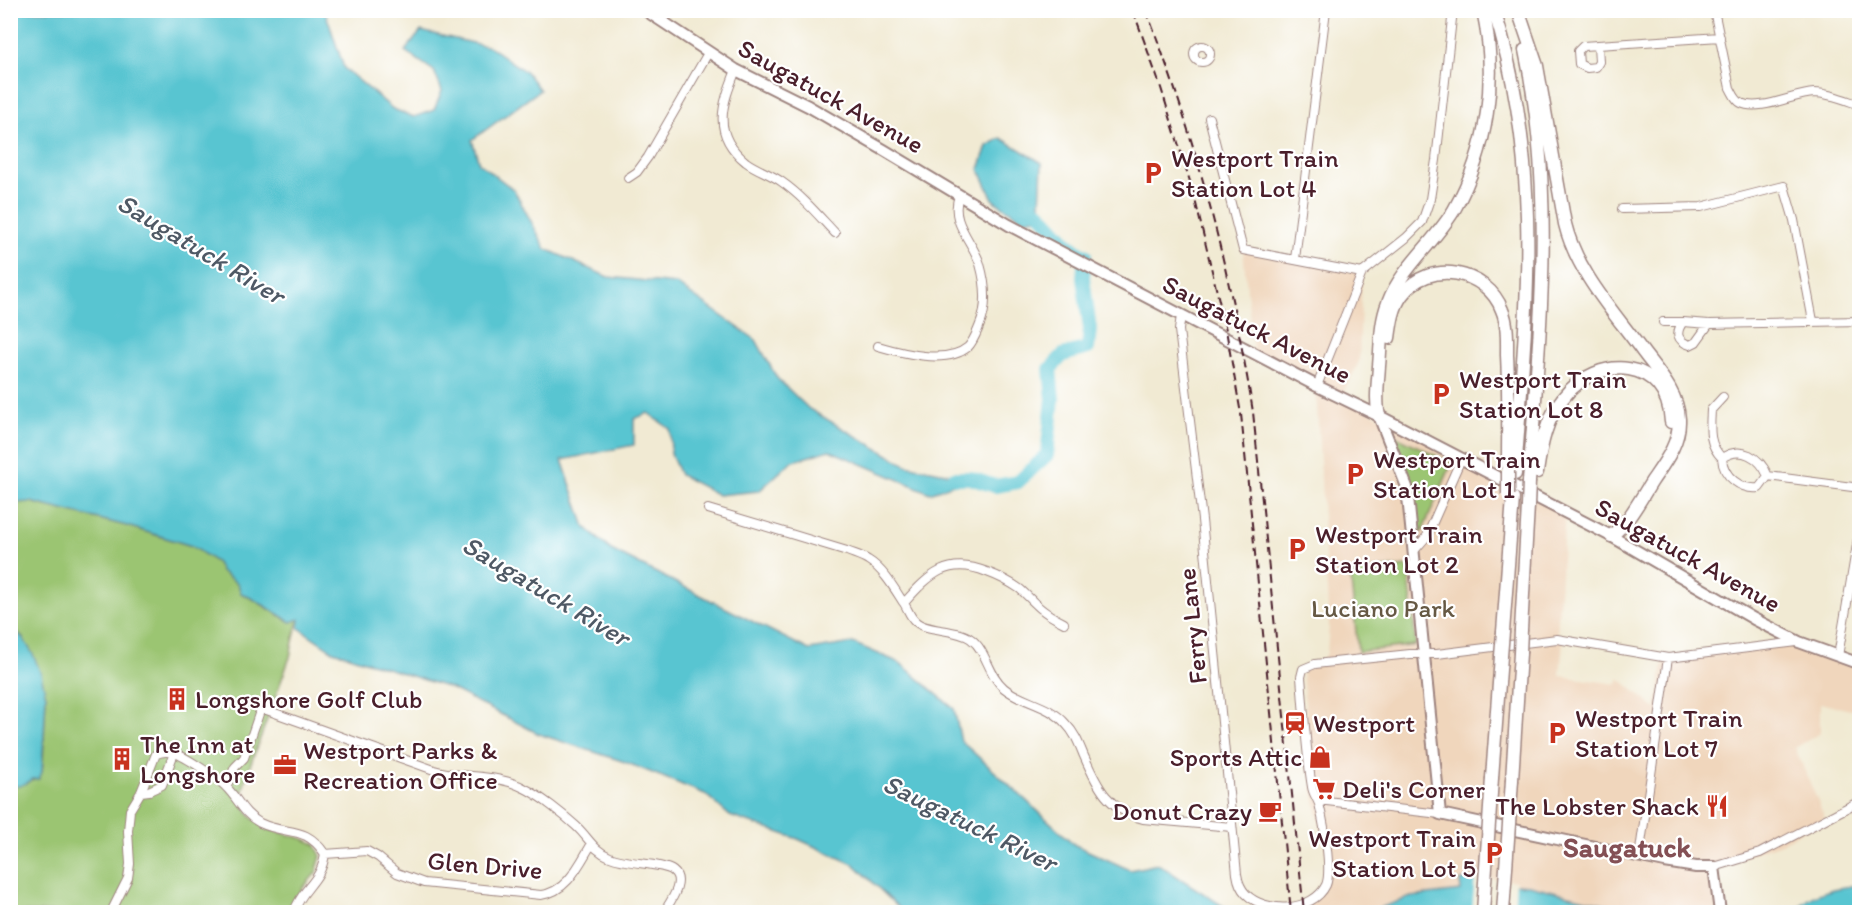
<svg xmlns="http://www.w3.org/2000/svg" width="1870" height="923" viewBox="0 0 1870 923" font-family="Itim,sans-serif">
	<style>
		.built { fill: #f0d6bc }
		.green { fill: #9bc572; stroke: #72724e; stroke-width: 1.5 }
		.water { fill: #58c5d1; stroke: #51727e; stroke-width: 1.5 }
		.pier { fill: #f1ead3 }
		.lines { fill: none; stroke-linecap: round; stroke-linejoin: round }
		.river { stroke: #58c5d1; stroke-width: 14 }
		.minor-casing { stroke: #9e847f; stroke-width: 10 }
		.major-casing { stroke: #9e847f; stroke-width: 14 }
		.highway-casing { stroke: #9e847f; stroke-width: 15 }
		.minor { stroke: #fff; stroke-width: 8 }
		.major { stroke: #fff; stroke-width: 10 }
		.highway { stroke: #fff; stroke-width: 12 }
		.rail { stroke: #4a1f2b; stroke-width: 2; stroke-dasharray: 9 4.5; stroke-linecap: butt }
		.highway-bridge-casing { stroke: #9e847f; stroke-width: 15; stroke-linecap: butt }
		.highway-bridge { stroke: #fff; stroke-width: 12 }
		.labels { text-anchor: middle; stroke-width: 4.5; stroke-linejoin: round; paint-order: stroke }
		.street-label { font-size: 26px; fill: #4a1f2b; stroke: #fff }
		.poi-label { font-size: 26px; fill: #4a1f2b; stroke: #fff; text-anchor: start }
		.park-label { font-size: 26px; fill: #665944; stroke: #fff }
		.water-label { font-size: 27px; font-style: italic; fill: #4f5965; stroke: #fff }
		.quarter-label { font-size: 28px; font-weight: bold; fill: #845055; stroke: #fff }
	</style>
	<rect width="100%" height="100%" fill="#fff"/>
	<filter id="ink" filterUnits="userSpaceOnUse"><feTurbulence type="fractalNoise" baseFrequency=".0167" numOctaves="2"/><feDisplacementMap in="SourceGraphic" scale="12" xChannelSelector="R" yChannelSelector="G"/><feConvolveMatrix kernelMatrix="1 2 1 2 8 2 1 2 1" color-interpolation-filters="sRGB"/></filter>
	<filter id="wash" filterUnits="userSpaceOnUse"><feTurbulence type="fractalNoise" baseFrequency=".008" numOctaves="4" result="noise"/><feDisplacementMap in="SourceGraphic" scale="24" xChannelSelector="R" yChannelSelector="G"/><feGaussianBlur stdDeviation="1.35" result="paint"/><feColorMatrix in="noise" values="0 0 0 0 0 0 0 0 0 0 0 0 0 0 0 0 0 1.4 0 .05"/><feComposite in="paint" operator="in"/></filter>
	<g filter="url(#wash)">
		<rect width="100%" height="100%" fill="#f1ead3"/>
		<path class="built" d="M1243,250l119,23 -3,89 -18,35 224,115 -8,126 6,2 -3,36 57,8 2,-6 37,31 7,-44 5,-7 131,-16 60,22v48l-39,-9v30l-25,15 30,70 -44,25 -67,24 6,45h-83l-108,-27 -52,-4 -16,5v5l-69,11 -24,10h-63v-7l12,-8 12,-29 -16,-77 -11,-120 18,-8 7,-10 2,-27 -13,-238 -63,-37z"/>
		<path class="green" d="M1394,435l58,28 -30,69 -4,-1c-3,-34 -11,-64 -24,-96z
			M31,502l96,24 65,20 25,17 4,8 17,13 3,9c18,8 32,20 50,29l9,-3c-6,13 -7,24 -10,38l-43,117 -6,23 9,19 18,13 36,10 11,5 6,12 -5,17 -14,16 -12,23h-279v-126l17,-4 14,-10 1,-9 3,-67 -23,-58 -12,-12v-123z
			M1408,566l8,79 -58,7 -8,-81z"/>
		<path class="water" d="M10,11h315l19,57 49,41 21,8 20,-7 8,-19 -8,-20 -29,-20 16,-20 69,16 37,26 13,17 -68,50 7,23 35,27 32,59 62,28 68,7 80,56 21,38 32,31 97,56 64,13 -40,15 -101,-43 -38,12 -32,29 -41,4 -38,-20 -9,-21 -1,-25 -22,-16 -14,6v26l-72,15 23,67 26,23 198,100 44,-7 47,20 54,46 7,32 114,104 55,25 28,-6 71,46 18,2h-339l-7,-2 -46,-45 -57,-26 -68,-23 -25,-22 -80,-32 -86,-28 -89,-46 -117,-37 -34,-23 1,-9 -9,3c-17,-10 -32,-21 -50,-29l-3,-9 -17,-13 -4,-8 -25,-17 -65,-20 -96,-24 -20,1z
			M1001,138l41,25 -2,44 -3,11 -13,2 -30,-19 -15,-32 8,-23z
			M10,626l13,12 10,16 8,20 5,22 -4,76 -3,7h-7c-6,5 -14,9 -22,7z
			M1469,878l8,3 52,4 108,27h-269l43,-15 50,-6 -1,-10z
			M1859,885v27h-66c21,-20 38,-24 66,-27z"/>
		<path class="pier" d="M1475,877l41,4 -2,31h-42z"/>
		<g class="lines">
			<path class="river" d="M954,478h16l25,8 23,-4 29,-27 6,-56 -3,-30 13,-14 25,-7 2,-19 -7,-51 2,-23 -15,-9 -31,-34"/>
		</g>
	</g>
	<g filter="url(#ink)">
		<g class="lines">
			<g class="minor-casing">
				<path id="minor" d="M1714,10l16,78c3,5 5,12 11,15 18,9 53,-9 73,-10 15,0 31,7 46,12
					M1598,45l1,17 -3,5 -9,1 -8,-4 -1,-13 5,-5 15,-1 122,-8
					M1194 54a8 8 0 1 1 16 0a8 8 0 1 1-16 0Z
					M736,70c-14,35 -25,64 10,92 11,8 25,12 36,20 20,14 36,33 53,51
					M1209,118l34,132 119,23
					M628,178l9,-6 11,-15 60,-104
					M1622,209l79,-2 83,-21 10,34 19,101
					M1295,259l31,-249
					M1181,315l-2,15 23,190 35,354c1,7 3,14 9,20 20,20 67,18 80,-9 6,-14 -2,-61 -6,-77 -1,-8 -7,-13 -8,-21 -6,-36 -8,-73 -11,-110l2,-8 12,-5 95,-10h27l120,-15 111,19 129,-16
					M1663,322h20
					M1709,324l-13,18 -6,3c-13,-4 -15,-12 -7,-23l26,2 151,-3
					M878,346c24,7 69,19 90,1 5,-5 8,-13 11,-20 9,-20 7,-42 1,-63 -7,-23 -31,-42 -21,-68
					M1317,386l45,-113 44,-35 16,-16 8,-23 6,-39 17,-150
					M1722,458c-14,-14 -12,-29 -11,-48l12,-13
					M1768,476c-8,-19 -27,-31 -46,-18 1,19 19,32 37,30l9,-12 92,12
					M708,509l139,42c7,3 15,5 21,9 15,9 26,28 35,42 4,5 7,15 12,19 11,11 40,7 56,18 16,12 17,36 33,49 18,15 45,16 62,36 9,9 13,20 18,32 14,32 24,53 59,63l89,8
					M1413,552l14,-16 34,-77
					M904,603c26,-29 44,-47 83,-31 11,4 23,10 33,17 7,6 13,13 20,19 7,6 16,11 24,15
					M1838,656l22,-129
					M226,787l9,-20 9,-9 17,-50 173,62c30,9 62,3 90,18 15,7 40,27 52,38 13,12 17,24 34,31 16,7 53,6 63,14 13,10 -3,31 -9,41
					M141,792l8,-1 13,-6 12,-32
					M1318,800l122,14
					M325,854l42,-3 11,6 19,16 27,10 117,12c26,-3 38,-30 50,-50
					M1639,857l29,-199
					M1714,867l46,-14 100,-52
					M111,912l17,-34 2,-14 -2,-33 2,-21 11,-18 15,-38c7,-2 11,-3 18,-1 11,3 43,25 51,33 13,12 17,27 35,37 27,13 45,1 65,31 -4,29 -23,33 -31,58"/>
			</g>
			<g class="major-casing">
				<path id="major" d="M645,10l91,60 72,36 76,44 125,75 308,161 62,30 232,120 143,83 45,23 61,22
					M1379,416l28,71 33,327 225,48 31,5h18l6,45"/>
			</g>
			<g class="highway-casing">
				<path id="highway" d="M1494,10c50,156 32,305 21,464
					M1518,10l19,56 28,158c12,49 49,88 78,128 15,20 35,41 36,67 1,24 -14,43 -27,62 -12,19 -23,41 -41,55
					M1525,50c31,143 14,287 4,432
					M1389,338c2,-15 4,-31 13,-43 27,-37 85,-25 100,15 6,14 5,31 5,45 2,37 1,73 1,110
					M1379,416c-4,-16 -1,-33 0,-50 2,-21 1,-43 9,-63 13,-35 47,-61 66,-93 34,-60 44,-132 29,-200
					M1537,472c4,-27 9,-53 26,-74 35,-45 105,-40 108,24
					M1521,630l7,-124
					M1503,632l10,-134
					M1492,778l9,-122
					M1512,780l8,-127"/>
			</g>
			<use href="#minor" class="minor"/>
			<use href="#major" class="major"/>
			<use href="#highway" class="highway"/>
			<path class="rail" d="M1133,10l28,78 32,103 33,139 15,84 50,498
				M1146,10c51,130 85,265 107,402l51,500"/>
			<g class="highway-bridge-casing">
				<path id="highway-bridge" d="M1508,471v24
					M1528,506l1,-24
					M1520,653l1,-23
					M1501,656l2,-24
					M1483,912l9,-134
					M1503,912l9,-132"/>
			</g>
			<use href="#highway-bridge" class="highway-bridge"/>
		</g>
	</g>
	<defs>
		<g id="parking-bare" transform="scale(1.8)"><path d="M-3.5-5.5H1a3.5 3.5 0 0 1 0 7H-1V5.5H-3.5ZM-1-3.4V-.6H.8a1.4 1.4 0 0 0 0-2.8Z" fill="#c8321e" stroke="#fff" stroke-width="2.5" paint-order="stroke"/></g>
		<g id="building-bare" transform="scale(1.8)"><path d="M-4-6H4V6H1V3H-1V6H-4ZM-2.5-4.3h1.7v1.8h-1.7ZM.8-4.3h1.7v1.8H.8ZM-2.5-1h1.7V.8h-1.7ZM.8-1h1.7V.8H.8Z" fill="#c8321e" stroke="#fff" stroke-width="2.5" paint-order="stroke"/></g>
		<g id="station-bare" transform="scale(1.8)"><path d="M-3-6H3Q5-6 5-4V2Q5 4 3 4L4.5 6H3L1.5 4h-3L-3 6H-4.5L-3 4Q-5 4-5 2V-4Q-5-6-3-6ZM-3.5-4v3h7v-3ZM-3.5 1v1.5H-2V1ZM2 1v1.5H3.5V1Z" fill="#c8321e" stroke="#fff" stroke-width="2.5" paint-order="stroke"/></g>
		<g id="shop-bare" transform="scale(1.8)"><path d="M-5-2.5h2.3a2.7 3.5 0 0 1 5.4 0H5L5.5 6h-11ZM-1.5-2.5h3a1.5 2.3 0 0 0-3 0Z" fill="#c8321e" stroke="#fff" stroke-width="2.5" paint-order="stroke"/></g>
		<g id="office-bare" transform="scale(1.8)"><path d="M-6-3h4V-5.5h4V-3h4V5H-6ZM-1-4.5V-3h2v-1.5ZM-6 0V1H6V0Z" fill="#c8321e" stroke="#fff" stroke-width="2.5" paint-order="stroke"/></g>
		<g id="supermarket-bare" transform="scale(1.8)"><path d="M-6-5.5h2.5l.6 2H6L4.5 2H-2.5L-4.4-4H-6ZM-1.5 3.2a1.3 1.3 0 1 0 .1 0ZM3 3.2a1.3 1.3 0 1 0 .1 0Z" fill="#c8321e" stroke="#fff" stroke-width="2.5" paint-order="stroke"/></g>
		<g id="restaurant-bare" transform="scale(1.8)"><path d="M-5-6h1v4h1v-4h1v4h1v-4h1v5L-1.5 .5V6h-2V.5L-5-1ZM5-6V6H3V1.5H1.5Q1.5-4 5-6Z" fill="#c8321e" stroke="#fff" stroke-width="2.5" paint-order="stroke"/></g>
		<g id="cafe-bare" transform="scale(1.8)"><path d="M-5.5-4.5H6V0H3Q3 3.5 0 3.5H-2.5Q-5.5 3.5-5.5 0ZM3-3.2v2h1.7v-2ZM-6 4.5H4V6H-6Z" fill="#c8321e" stroke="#fff" stroke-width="2.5" paint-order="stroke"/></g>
	</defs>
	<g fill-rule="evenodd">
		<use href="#parking-bare" x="1153" y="173"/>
		<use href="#parking-bare" x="1441" y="394"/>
		<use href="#parking-bare" x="1355" y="474"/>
		<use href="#parking-bare" x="1297" y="549"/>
		<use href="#building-bare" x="177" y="699"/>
		<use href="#station-bare" x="1295" y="723"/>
		<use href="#parking-bare" x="1557" y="733"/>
		<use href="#shop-bare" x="1320" y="757"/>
		<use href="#building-bare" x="122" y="759"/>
		<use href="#office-bare" x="285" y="765"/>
		<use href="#supermarket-bare" x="1324" y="789"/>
		<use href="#restaurant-bare" x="1717" y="806"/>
		<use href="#cafe-bare" x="1270" y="811"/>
		<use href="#parking-bare" x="1494" y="853"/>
	</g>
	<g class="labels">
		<g class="street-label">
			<text transform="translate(831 96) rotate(29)" y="9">Saugatuck Avenue</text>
			<text transform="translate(1257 329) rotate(27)" y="9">Saugatuck Avenue</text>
			<text transform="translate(1688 555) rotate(29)" y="9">Saugatuck Avenue</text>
			<text transform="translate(1192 626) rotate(-96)" y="9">Ferry Lane</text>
			<text transform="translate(485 865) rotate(5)" y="9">Glen Drive</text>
		</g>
		<g class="poi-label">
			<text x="1171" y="167">Westport Train<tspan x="1171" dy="30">Station Lot 4</tspan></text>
			<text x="1459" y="388">Westport Train<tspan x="1459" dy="30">Station Lot 8</tspan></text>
			<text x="1373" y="468">Westport Train<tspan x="1373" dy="30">Station Lot 1</tspan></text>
			<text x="1315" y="543">Westport Train<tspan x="1315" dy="30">Station Lot 2</tspan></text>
			<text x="195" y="708">Longshore Golf Club</text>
			<text x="1575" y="727">Westport Train<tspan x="1575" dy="30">Station Lot 7</tspan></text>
			<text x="1313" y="732">Westport</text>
			<text x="140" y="753">The Inn at<tspan x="140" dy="30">Longshore</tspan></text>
			<text x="303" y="759">Westport Parks &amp;<tspan x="303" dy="30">Recreation Office</tspan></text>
			<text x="1302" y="766" text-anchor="end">Sports Attic</text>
			<text x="1342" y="798">Deli's Corner</text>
			<text x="1699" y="815" text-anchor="end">The Lobster Shack</text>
			<text x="1252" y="820" text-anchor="end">Donut Crazy</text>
			<text x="1476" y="847" text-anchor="end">Westport Train<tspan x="1476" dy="30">Station Lot 5</tspan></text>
		</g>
		<g class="park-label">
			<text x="1383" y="617">Luciano Park</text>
		</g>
		<g class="water-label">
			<text transform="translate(201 249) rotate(31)" y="9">Saugatuck River</text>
			<text transform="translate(546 591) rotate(31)" y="9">Saugatuck River</text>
			<text transform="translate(970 823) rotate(26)" y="9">Saugatuck River</text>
		</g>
		<g class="quarter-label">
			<text x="1627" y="857">Saugatuck</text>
		</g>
	</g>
	<rect width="1870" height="923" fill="none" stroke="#fff" stroke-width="36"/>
</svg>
